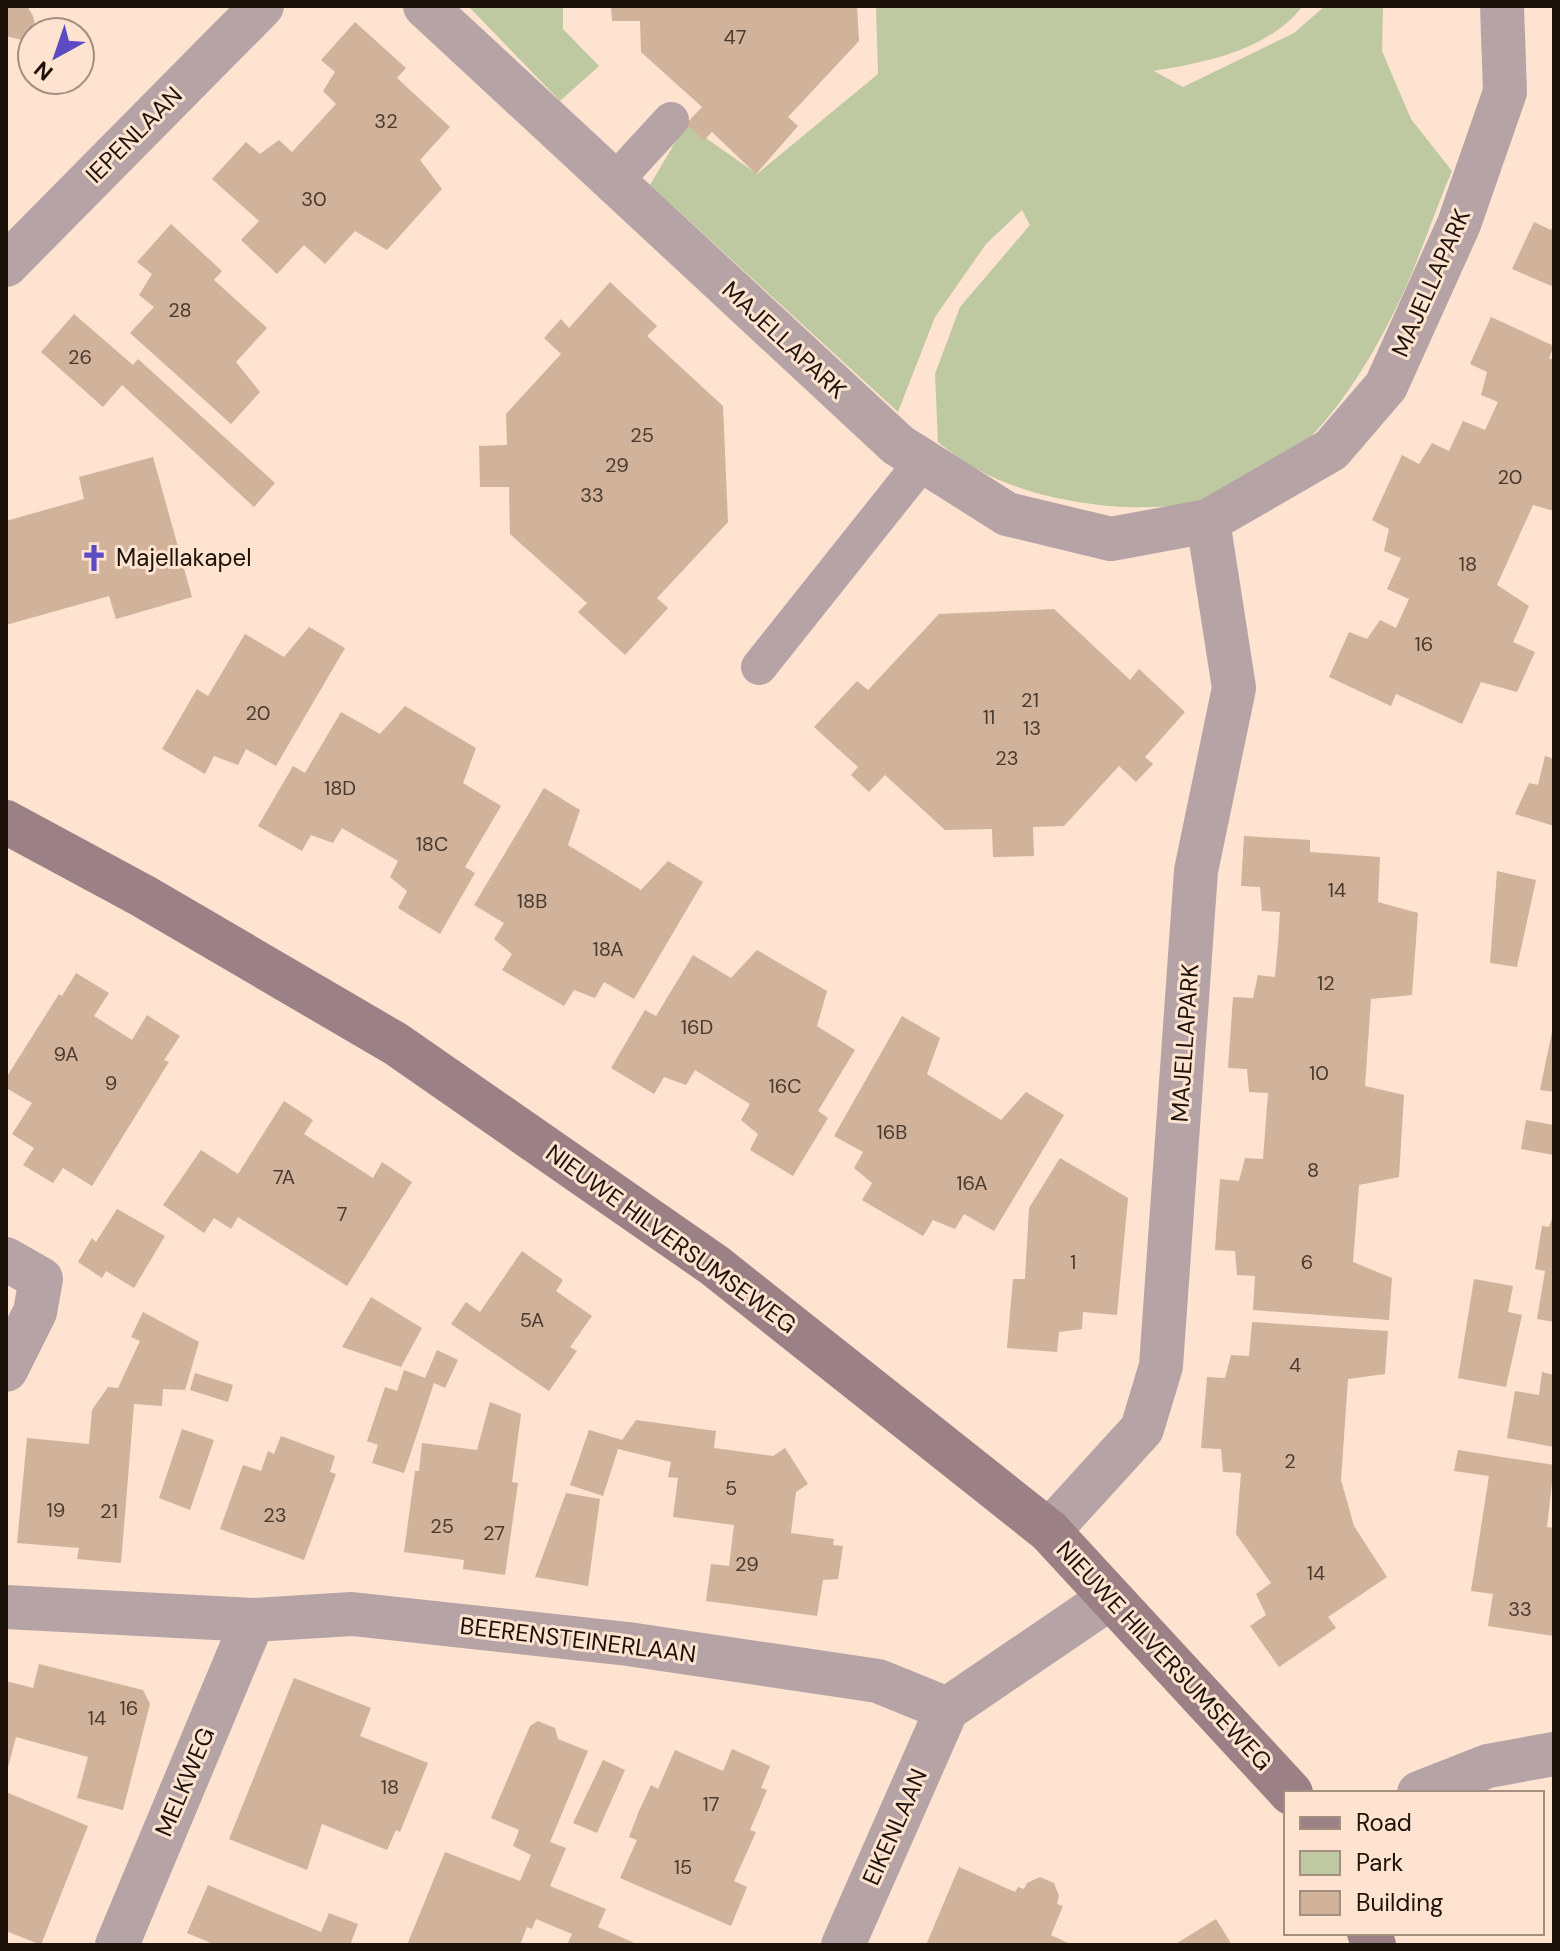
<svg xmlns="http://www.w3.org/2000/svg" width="1560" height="1951" viewBox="0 0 1560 1951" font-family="'DM Sans',sans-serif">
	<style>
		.green { fill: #bec8a1 }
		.building { fill: #d1b29b }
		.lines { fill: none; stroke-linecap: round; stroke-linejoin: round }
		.lane { stroke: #b5a3a6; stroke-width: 36 }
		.street { stroke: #b5a3a6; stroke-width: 44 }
		.secondary { stroke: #9b8186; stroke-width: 44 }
		.labels { text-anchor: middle; stroke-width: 6; stroke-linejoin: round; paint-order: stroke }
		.number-label { font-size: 20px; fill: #4a3a2e }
		.street-label { font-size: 24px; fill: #1d1209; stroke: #fde3d0 }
		.poi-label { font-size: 24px; fill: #1d1209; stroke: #fde3d0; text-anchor: start }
	</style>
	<rect width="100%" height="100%" fill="#fde3d0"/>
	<path class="green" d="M563,6v23l36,37 -39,35 -90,-93z
		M876,6h427c-36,45 -96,56 -149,65l29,16 111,-54 31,-27h58l-1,45 29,68 41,52c-17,39 -30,80 -47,118 -34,74 -87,164 -163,199 -43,20 -96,22 -143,17 -59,-7 -114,-23 -161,-63l-3,-68 25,-67 70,-82 -8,-15 -36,34 -51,73 -37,95 -248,-227 36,-61 71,50 121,-100z"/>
	<path class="building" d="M6,6h21l6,10 2,9 -13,15 -16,-4z
		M611,6h246l2,35 -71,76 10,9 -42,48 -44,-42 -8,8 -18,-16 16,-17 -61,-55 -1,-31h-28z
		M355,22l51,46 -9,10 53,49 -30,33 22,29 -55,61 -32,-19 -30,33 -21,-19 -27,29 -36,-34 18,-19 -47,-42 34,-37 14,12 19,-14 13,12 44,-48 -13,-13 12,-19 -14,-12z
		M1534,222l17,8 3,-5v62l-42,-18z
		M171,224l51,47 -8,9 53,48 -31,34 24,30 -29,32 -101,-91 24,-26 -15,-12 13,-21 -15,-12z
		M610,282l47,44 -10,10 76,70 5,116 -71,76 11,10 -43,47 -47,-43 9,-9 -77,-69 -1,-47h-29l-1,-41 28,-1 -1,-31 55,-60 -17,-16 17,-19 8,9z
		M74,314l59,51 5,-6 137,124 -21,24 -132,-122 -19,22 -62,-55z
		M1491,317l63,29 -5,12 5,2v151l-21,-6 -36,80 32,21 -16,36 22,10 -18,40 -36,-10 -19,42 -66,-30 -5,12 -62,-29 20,-45 18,7 13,-19 16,8 13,-29 -22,-10 14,-31 -17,-7 5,-22 -17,-9 30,-65 17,9 13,-21 17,8 14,-30 22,9 13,-28 -17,-7 6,-23 -17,-8z
		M153,457l39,140 -76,22 -7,-23 -103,29v-104l78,-22 -5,-22z
		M1054,609l76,71 9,-11 46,43 -40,45 8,7 -17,18 -17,-16 -55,60 -31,1 1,29 -41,1 -1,-28 -47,1 -60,-55 -16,17 -18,-17 7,-8 -44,-40 43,-46 11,9 71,-76z
		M309,627l36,21 -69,118 -30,-17 -8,16 -24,-9 -9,18 -43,-25 35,-60 11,7 37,-62 39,23z
		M405,706l71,42 -13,35 38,23 -36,61 10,6 -35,61 -42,-26 9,-17 -17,-14 8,-16 -56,-33 -9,15 -22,-8 -9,16 -44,-25 35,-60 12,7 36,-61 39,22z
		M1545,756l9,3v67l-39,-12 14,-31 9,2z
		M544,788l36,22 -12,35 73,45 27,-29 35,21 -69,117 -30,-17 -9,16 -21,-8 -10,16 -62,-36 10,-16 -18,-15 10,-16 -30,-18z
		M1244,836l66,4v12l70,5 -2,45 40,11 -6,82 -41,4 -6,87 39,9 -5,82 -40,8 -6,77 39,16 -3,42 -136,-10 2,-34 -18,-1 -2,-24 -20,-1 5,-71 19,2 6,-23 18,1 5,-66 -19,-1 -2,-23 -19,-1 5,-71 20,1 5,-23 17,2 3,-33 2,-32 -18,-1 -2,-24 -19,-1z
		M1497,871l39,9 -19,87 -27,-4z
		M757,950l70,41 -10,35 38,24 -37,61 10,7 -35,58 -43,-26 8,-16 -17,-14 9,-16 -55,-34 -9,15 -22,-8 -10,17 -43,-26 34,-58 11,6 37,-61 38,23z
		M76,973l33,20 -15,23 38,24 15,-25 33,21 -16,24 5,2 -77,124 -29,-18 -10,15 -30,-18 11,-17 -22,-14 20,-31 -26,-15v-10l53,-84 3,2z
		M902,1016l38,22 -13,36 74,46 25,-28 38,23 -70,116 -30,-17 -9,15 -22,-9 -10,16 -61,-36 10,-17 -18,-15 9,-16 -29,-16z
		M1553,1027h1v65l-14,-2z
		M284,1101l29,19 -9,14 69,44 9,-16 30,20 -65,104 -109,-69 -7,12 -17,-11 -10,15 -41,-28 38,-55 37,24z
		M1526,1120l28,5v30l-33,-6z
		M1060,1158l68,40 -11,117 -34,-3 -1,17 -23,3 -2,20 -50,-4 6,-69h12l4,-71z
		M117,1209l48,27 -31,52 -28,-17 -4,7 -24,-16 14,-24 4,4z
		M1554,1212v110l-17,-3 8,-48 -10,-2 7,-43 7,1z
		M522,1251l41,29 -7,11 36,25 -22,31 7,4 -28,40 -98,-67 15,-22 14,10z
		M1474,1279l39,7 -5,26 14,3 -16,72 -48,-9z
		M371,1297l51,31 -21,39 -59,-20z
		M143,1312l56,30 -14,48 -22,-1 -1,17 -28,-2 -13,159 -44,-4 2,-11 -62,-5 10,-105 62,6 3,-34 16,-23 10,1 22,-47 -9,-4z
		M1252,1322l136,9 -3,43 -37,5 -7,101 13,46 33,51 -59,40 8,11 -57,39 -29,-41 16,-11 -10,-21 15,-11 -35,-49 5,-61 -18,-1 -2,-23 -20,-1 6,-71 18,1 6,-23 18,1z
		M437,1350l21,10 -13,28 -11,-5 -30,90 -32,-10 6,-18 -11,-4 18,-54 12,4 7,-21 21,8z
		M1542,1372l12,3v72l-47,-9 8,-47 24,4z
		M195,1373l38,12 -5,17 -38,-12z
		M490,1402l31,12 -9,68 6,1 -13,92 -42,-6 1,-9 -60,-8 11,-81h4l3,-28 55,7z
		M636,1420l80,11 -2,17 59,8 12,-8 23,36 -12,8 -5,41 43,6 -1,6 10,1 -5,33 -15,1 -6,36 -111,-15 5,-37 18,2 5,-41 -61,-8 5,-39 -10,-1 3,-15 -53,-13 -15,47 -33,-11 19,-55 33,10z
		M182,1429l32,11 -24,70 -31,-12z
		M281,1436l54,20 -5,16 6,2 -32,86 -84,-31 23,-64 18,6 7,-20 6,3z
		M1458,1450l96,15 -7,62 7,1v108l-66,-10 5,-32 -22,-3 18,-115 -35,-5z
		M566,1493l34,6 -12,87 -53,-9z
		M39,1664l104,26 7,14 -27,106 -46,-12 11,-41 -72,-20 -10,38v-94l27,7z
		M294,1678l77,30 -11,28 68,27 -28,69 -4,-2 -9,20 -65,-26 -15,46 -78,-31z
		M538,1721l17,7 3,11 30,12 -38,91 16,6 -16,38 56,23 -8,18 41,18h-72l5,-11 -36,-15 -4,10 -5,-2 -7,18h-113l38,-93 75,29 11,-26 -18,-9 6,-16 -28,-12 39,-92z
		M732,1749l38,17 -9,22 6,2 -17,40 6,2 -22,49 13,6 -16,39 -111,-48 17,-38 -8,-3 10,-26 12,-26 7,4 17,-39 48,21z
		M603,1760l22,10 -28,63 -24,-10z
		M6,1792l82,34 -47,119 -35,-14z
		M959,1867l56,25 3,-5 6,2 3,-6 13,-6 14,6 5,13 -2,8 6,2 -12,29 21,10h-146z
		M208,1885l113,47 8,-19 29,11 -8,21h-134l-29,-12z
		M1216,1919l16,26h-58z"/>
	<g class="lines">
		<path class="lane" d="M614,182l57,-62
			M759,667l164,-206"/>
		<path class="street" d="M425,6l473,439 109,69 104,25 97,-18 123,-71 55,-64 73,-162 46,-132 -3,-86
			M6,265l256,-259
			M6,1259l35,20 -6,33 -29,58
			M1049,1531l93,-102 19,-63 35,-495 38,-183 -26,-167
			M6,1607l247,13 99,-6 276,30 250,37 69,28
			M947,1709l163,-111
			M1419,1793l69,-27 66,-12
			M117,1945l136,-325
			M843,1945l104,-236"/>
		<path class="secondary" d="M6,822l137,74 253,148 318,221 335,266 242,262
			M1369,1933l5,12"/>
	</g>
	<defs>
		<g id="church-bare" transform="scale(2.16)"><path d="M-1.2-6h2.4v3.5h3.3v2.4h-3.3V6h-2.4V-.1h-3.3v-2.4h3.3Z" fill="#5d4bc4" stroke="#fde3d0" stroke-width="2.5" paint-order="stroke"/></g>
	</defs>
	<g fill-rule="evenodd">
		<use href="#church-bare" x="94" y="558"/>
	</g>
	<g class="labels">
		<g class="number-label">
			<text x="735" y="44">47</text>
			<text x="386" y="128">32</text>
			<text x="314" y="206">30</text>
			<text x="180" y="317">28</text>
			<text x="80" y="364">26</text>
			<text x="642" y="442">25</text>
			<text x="617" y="472">29</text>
			<text x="1510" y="484">20</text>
			<text x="592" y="502">33</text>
			<text x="1468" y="571">18</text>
			<text x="1424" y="651">16</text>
			<text x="1030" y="707">21</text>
			<text x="258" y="720">20</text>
			<text x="989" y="724">11</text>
			<text x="1032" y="735">13</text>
			<text x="1007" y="765">23</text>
			<text x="340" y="795">18D</text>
			<text x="432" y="851">18C</text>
			<text x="1337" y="897">14</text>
			<text x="532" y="908">18B</text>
			<text x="608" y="956">18A</text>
			<text x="1326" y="990">12</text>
			<text x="697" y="1034">16D</text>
			<text x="66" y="1061">9A</text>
			<text x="1319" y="1080">10</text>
			<text x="111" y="1090">9</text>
			<text x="785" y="1093">16C</text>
			<text x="892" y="1139">16B</text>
			<text x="1313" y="1177">8</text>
			<text x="284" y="1184">7A</text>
			<text x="972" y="1190">16A</text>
			<text x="342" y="1221">7</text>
			<text x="1073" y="1269">1</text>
			<text x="1307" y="1269">6</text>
			<text x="532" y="1327">5A</text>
			<text x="1295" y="1372">4</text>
			<text x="1290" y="1468">2</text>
			<text x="731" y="1495">5</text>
			<text x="56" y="1517">19</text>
			<text x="109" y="1518">21</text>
			<text x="275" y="1522">23</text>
			<text x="442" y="1533">25</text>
			<text x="494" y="1540">27</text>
			<text x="747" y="1571">29</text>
			<text x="1316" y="1580">14</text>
			<text x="1520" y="1616">33</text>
			<text x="129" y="1715">16</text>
			<text x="97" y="1725">14</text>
			<text x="390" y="1794">18</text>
			<text x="711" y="1811">17</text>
			<text x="683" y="1874">15</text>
		</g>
		<g class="street-label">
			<text transform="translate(134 135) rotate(-45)" y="8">IEPENLAAN</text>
			<text transform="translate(1431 283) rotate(-66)" y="8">MAJELLAPARK</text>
			<text transform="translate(784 340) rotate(43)" y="8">MAJELLAPARK</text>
			<text transform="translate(1185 1043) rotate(-86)" y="8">MAJELLAPARK</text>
			<text transform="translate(671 1239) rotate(36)" y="8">NIEUWE HILVERSUMSEWEG</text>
			<text transform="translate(578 1640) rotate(7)" y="8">BEERENSTEINERLAAN</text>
			<text transform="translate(1164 1656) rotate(47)" y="8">NIEUWE HILVERSUMSEWEG</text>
			<text transform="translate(185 1782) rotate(-67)" y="8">MELKWEG</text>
			<text transform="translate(895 1827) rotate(-66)" y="8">EIKENLAAN</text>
		</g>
		<g class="poi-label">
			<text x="116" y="566">Majellakapel</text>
		</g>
	</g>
	<rect width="1560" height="1951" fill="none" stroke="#1d1209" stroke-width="16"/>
	<rect x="1284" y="1791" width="260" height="144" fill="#fde3d0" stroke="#a38f80" stroke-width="2"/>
	<rect x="1300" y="1817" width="40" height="12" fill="#9b8186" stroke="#a38f80" stroke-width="2"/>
	<text x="1356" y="1831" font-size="24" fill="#1d1209">Road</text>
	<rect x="1300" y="1851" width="40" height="24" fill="#bec8a1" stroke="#a38f80" stroke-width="2"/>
	<text x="1356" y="1871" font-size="24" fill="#1d1209">Park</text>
	<rect x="1300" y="1891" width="40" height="24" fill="#d1b29b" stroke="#a38f80" stroke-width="2"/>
	<text x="1356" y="1911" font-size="24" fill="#1d1209">Building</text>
	<g transform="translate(56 56) rotate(220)"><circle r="38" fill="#fde3d0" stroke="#a38f80" stroke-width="2"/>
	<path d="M0-6L14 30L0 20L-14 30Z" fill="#5d4bc4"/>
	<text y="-12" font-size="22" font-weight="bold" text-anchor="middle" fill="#1d1209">N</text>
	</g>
</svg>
